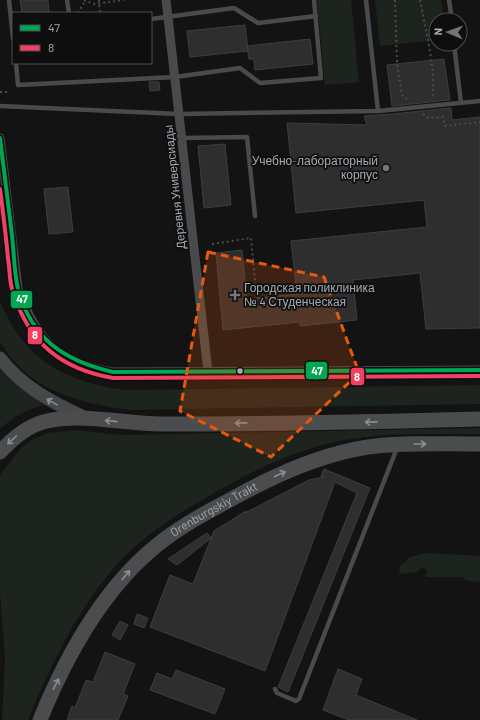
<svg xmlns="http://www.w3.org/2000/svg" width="480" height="720" viewBox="0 0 480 720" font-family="Barlow,sans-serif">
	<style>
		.green { fill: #1d241e }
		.building { fill: #2e2e2f; stroke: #3c3e40 }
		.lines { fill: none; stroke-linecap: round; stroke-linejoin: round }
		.path { stroke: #494b4e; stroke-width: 2; stroke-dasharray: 2 3; stroke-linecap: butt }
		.service { stroke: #484a4c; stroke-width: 4.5 }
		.minor { stroke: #484a4c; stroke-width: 9 }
		.secondary { stroke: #46484a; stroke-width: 13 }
		.primary { stroke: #4a4c4e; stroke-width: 15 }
		.bus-1-casing { stroke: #0e0e0f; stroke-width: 7 }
		.bus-2-casing { stroke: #0e0e0f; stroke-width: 7 }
		.bus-1 { stroke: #00a651; stroke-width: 4 }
		.bus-2 { stroke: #f24062; stroke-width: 4 }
		.oneway { stroke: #888e94 }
		.oneway2 { stroke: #898f95 }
		.marked { fill: #e8590c; fill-opacity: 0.2; stroke: #e8590c; stroke-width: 3; stroke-dasharray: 8 5; stroke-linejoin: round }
		.poi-dot { fill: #71767c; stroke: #0e0e0f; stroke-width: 1.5 }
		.bus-dot { fill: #a4acb4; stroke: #0e0e0f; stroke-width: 1.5 }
		.labels { text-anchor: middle; stroke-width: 3.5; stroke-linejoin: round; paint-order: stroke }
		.poi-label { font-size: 12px; fill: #a4acb4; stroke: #0e0e0f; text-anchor: end }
		.street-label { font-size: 12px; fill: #a4acb4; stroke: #0e0e0f }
		.line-badge { stroke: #0e0e0f; stroke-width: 1.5 }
		.badge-label { font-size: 11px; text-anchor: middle; font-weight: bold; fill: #fff }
	</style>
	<rect width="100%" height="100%" fill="#131314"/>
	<path class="green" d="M317,0h34l8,82 -34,3z
		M375,0h66l3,20h-8v20l-56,6z
		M0,302c26,59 63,79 124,88l356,-5v19l-350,6c-52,-7 -101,-19 -130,-68z
		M0,369l12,12 32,24c-17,4 -31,12 -44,24z
		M480,428v6c-40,1 -81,-2 -121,4 -48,6 -94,26 -136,50 -28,16 -58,33 -83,54 -52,44 -86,116 -112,178h-26l3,-59 -5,-68v-116l3,-6 18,-23 12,-9 15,-6 26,-3 47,5z
		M426,553l54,3v26l-12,-1 -6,-4h-36l1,-7 -5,-3 -5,5 -18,2 1,-8 10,-9z"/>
	<path class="building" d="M20,0h28l1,13h-27z
		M245,25l3,26 -58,6 -3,-26z
		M310,39l3,25 -58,6 -1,-11h-5l-2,-13z
		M444,59l6,41 -58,6 -5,-41z
		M149,82h10l1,8 -10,1z
		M451,108l1,12 28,-3v211l-54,1 -6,-56 -67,7 4,40 -57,6v-4l-77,8 -7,-77 26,-3 5,49 50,-5 -6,-53 136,-14 -3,-27 -128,13 -9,-90 80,2 -3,-9 29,-2z
		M225,144l6,61 -27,3 -6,-62z
		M68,187l5,45 -24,2 -5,-45z
		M324,469l46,19 -82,204 -10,-5 79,-194 -22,-11 -70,189 -115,-44 20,-52 23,9 21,-53 32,-20 -1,2 64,-33 15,-3 -3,-1z
		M207,533l4,5 -34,27 -9,-6z
		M137,614l11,4 -4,10 -10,-4z
		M120,621l8,4 -8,15 -8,-5z
		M105,652l30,12 -12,30 5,2 -10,24h-51l5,-14 3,2 11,-28 7,2z
		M338,669l24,10 -6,16 61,25h-68l-26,-10z
		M176,670l49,19 -10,25 -65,-24 7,-17 15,6z"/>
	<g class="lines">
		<path class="path" d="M84,0l10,4 30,-4
			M99,0l1,13
			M395,0l2,64 5,31 6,5
			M420,0c5,27 17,74 12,99
			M78,13l7,-12
			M0,92h7
			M423,114l5,4 15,-1 2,9 35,-4
			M212,244l39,-6 5,55"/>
		<path class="service" d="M9,0l4,38
			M67,0l2,13
			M366,0l12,111
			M449,0l3,20
			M151,19l83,-11 24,15 58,-7
			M454,44l7,59
			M16,63l2,22 157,-8 65,-9 20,15 61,-5 -7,-78
			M0,106l179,8 199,-3 102,-10
			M182,138l65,-1 8,79
			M275,689l2,4 19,8 3,-2 98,-251"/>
		<path class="minor" d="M166,0l42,372
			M0,138l18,151c19,52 40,73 95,83l367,-2"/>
		<path class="secondary" d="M0,358c22,29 53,45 86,60"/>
		<g class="primary">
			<path d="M0,452c13,-14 28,-27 47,-31 38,-8 77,3 115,3 106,0 212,-2 318,-5"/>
			<path id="s1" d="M40,720c26,-64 62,-130 116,-174 25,-21 54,-35 83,-51 40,-22 83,-41 129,-48 37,-5 75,-3 112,-3"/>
		</g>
		<g class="bus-1-casing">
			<path id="bus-1" d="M0,138c4,32 8,65 12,97 2,17 2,37 6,54 14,51 47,72 95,83l367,-2"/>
		</g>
		<g class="bus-2-casing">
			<path id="bus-2" d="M0,189c3,23 6,46 8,70 2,10 1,23 5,33 16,51 48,77 100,86l367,-2"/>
		</g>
		<use href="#bus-1" class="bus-1"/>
		<use href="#bus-2" class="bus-2"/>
	</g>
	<defs><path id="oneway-shaft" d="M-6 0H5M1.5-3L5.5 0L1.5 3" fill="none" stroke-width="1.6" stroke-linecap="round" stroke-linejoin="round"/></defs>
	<use class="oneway" href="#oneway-shaft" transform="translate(52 402) rotate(-151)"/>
	<g class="oneway2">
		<use href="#oneway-shaft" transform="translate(111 421) rotate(-174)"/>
		<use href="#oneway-shaft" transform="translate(371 422) rotate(179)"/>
		<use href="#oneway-shaft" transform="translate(241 423) rotate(179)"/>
		<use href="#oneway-shaft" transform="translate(12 440) rotate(138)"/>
		<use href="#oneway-shaft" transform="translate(420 444)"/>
		<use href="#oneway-shaft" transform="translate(280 474) rotate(-24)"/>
		<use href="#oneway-shaft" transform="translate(126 575) rotate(-50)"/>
		<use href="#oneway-shaft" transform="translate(56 684) rotate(-62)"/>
	</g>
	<path class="marked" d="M208,252l116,25 35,96 -88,84 -91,-46z"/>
	<g class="poi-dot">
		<circle cx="386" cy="168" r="4"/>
		<path d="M233 289h4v4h4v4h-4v4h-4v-4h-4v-4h4z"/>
	</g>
	<circle class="bus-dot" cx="240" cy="371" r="3.5"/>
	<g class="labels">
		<g class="poi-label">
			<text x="378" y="165">Учебно-лабораторный<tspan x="378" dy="14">корпус</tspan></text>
			<text x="244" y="292" text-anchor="start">Городская поликлиника<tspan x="244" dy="14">№ 4 Студенческая</tspan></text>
		</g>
		<g class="street-label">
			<text transform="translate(175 187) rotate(-96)" y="4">Деревня Универсиады</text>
			<text dy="4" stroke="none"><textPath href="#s1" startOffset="280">Orenburgskiy Trakt</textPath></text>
		</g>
	</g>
	<g class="line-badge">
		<rect x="10" y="290" width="23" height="19" rx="4" fill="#00a651"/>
		<rect x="27" y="326" width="16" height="19" rx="4" fill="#f24062"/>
		<rect x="305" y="361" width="23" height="19" rx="4" fill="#00a651"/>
		<rect x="350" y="367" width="15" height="19" rx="4" fill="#f24062"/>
	</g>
	<g class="badge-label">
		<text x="22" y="303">47</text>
		<text x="35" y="339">8</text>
		<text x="317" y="375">47</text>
		<text x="357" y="381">8</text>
	</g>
	<rect x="12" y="12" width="140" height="52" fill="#0e0e0f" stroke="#4a4d51"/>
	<rect x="20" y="25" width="20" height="6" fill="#00a651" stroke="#4a4d51"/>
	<text x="48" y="32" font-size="12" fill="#a4acb4">47</text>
	<rect x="20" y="45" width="20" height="6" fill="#f24062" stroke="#4a4d51"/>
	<text x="48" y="52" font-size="12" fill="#a4acb4">8</text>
	<g transform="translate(448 32) rotate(272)"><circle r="19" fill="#0e0e0f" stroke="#4a4d51"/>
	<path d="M0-3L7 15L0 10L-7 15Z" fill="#71767c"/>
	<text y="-6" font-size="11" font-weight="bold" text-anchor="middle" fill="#a4acb4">N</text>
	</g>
</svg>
